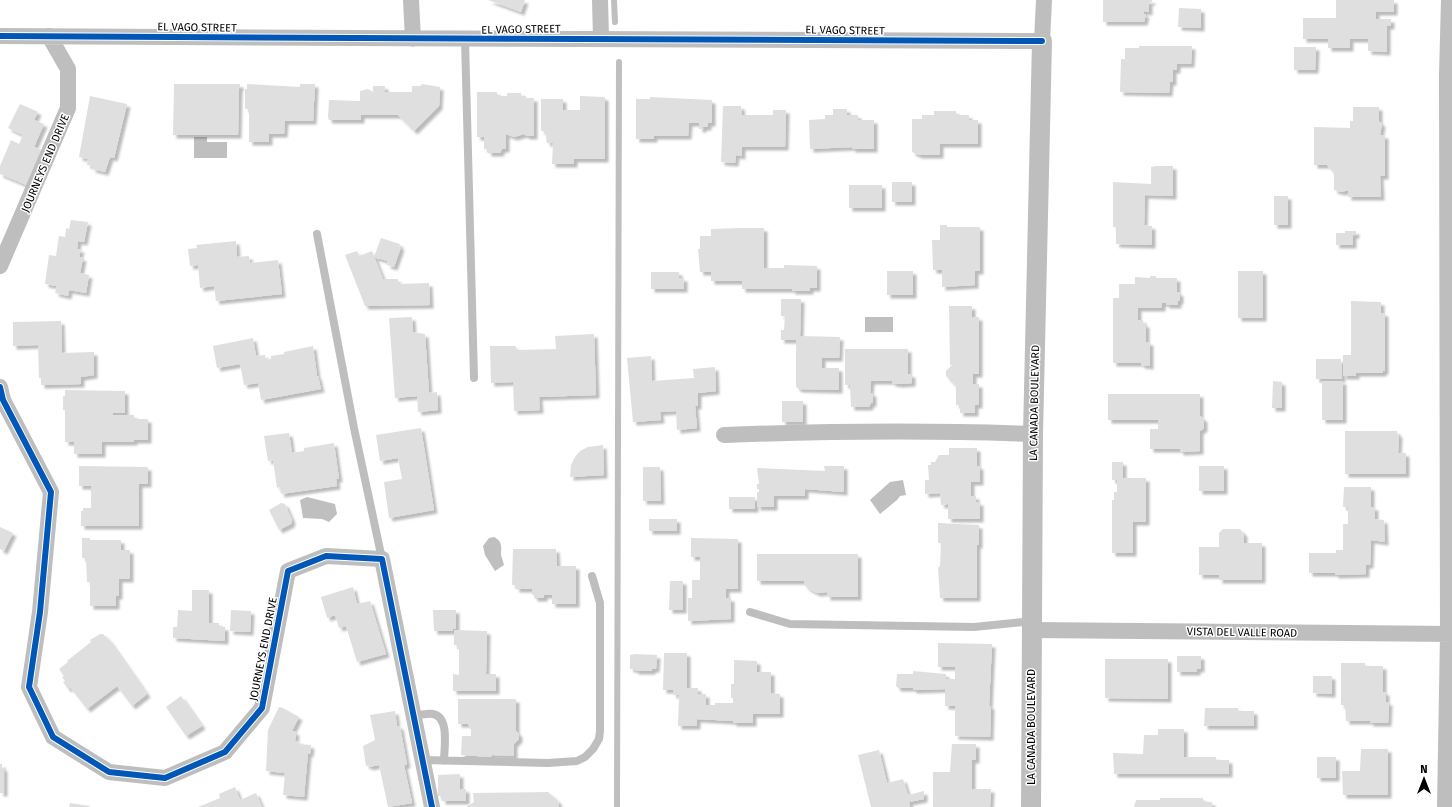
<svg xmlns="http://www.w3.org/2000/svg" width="1452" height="807" viewBox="0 0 1452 807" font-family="'Fira Sans',sans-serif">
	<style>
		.water { fill: #bfbfbf }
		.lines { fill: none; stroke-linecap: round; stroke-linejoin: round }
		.stream { stroke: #bfbfbf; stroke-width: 6 }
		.building { fill: #dfdfdf; filter: url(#shadow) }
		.service { stroke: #bebebe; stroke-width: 8 }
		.minor { stroke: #bebebe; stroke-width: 16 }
		.tertiary { stroke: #bebebe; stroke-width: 20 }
		.cycleway-casing { stroke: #fff; stroke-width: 8 }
		.cycleway { stroke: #0057b8; stroke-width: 6 }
		.labels { text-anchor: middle; stroke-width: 3; stroke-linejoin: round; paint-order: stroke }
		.street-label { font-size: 11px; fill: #000; stroke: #fff }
	</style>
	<defs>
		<filter id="shadow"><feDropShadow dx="3.5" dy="3.5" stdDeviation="1" flood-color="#0004"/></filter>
	</defs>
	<rect width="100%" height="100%" fill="#fff"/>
	<path class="water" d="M194,137h13v5h20v16h-33z
		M865,317h28v15h-28z
		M903,480l3,15 -6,1 -3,4 -17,14 -10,-14 20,-18z
		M307,497l28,7 2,10 -8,8 -7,-3 -19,-1 -3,-18z
		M494,537c9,5 7,9 7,18 1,3 2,6 3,10l-9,6 -10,-16 -2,-9 6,-8z"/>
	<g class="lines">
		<path class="stream" d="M614,0l1,22
			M617,807l2,-745"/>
	</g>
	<path class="building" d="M488,0h37l-4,12z
		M1103,0h49v2h-3v10l-5,-1 -1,3h3l-2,8h-41z
		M1336,0h58v12h-18v7h15v7h-4v26l-19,-1v-12h-18v9h-22v-9h-25v-21h33z
		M1179,8l22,1v19l-23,-1z
		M1139,46h53l-1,18h-14v6h-4v12h-3l-1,11 -49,-1 1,-33h4v-11h14z
		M1294,47h22l-1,23h-21z
		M174,84h66v4h-1l-1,47h-65z
		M247,84l53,3v-3h15l-2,37h-28l-1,13h-15v8h-20v-33h-4v-20h2z
		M422,84l18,3 -1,19 -25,25 -16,-16h-37v5h-32l-1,-3 1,-17 31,1v-10l8,-2 5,3v-6h12v6h27v-6h8z
		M477,92h20v4h10v-3h14v3h5v2h8v38h-7l-3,-2 -10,3 -8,-3v15h-4l-2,4h-12v-4h-4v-12h-7z
		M90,96l37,8 -13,54 -4,-1 -5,15 -13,-3 1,-3 -6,-1 1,-6 -9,-2z
		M580,96l25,1v62h-31v5h-22l1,-21h-6l-2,-12h-4v-32h22v11h17z
		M650,97l62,3v23h-4v4h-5v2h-4v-6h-10l-1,13h-34v3h-18v-40h14z
		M20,104l18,8 -4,8 10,4 -10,23 11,4 -16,35 -29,-12v-8l11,-26 8,4 4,-9 -15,-7z
		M723,106h18l1,9h31v-5h13l-1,37h-43v9l-6,-1 -1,8 -14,-1z
		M1353,107h26v14l3,3 -2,11h5v41h-5l1,21h-33v-7l-6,2 -8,-2v-17l-7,-8h-13v-38l36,1v-7h3z
		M833,109h14v6h11v5h16v29h-22v-2l-42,2 -1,-29 16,-1v-4h8z
		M934,111h22v4h13v5h9v24h-38v11h-21l-7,-3v-33h10v-4h12z
		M1155,166h18v30l-28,-1 -1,30 8,1v19l-36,-1v-17h-3v-45l38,2v-17z
		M892,182h20v20h-20z
		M849,185h33v23h-33z
		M1274,196h14v29h-14z
		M71,220l17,2 -4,20 -6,-1 -1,8h4l-2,8 4,1 -3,15 9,2 -3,18 -17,-3 -1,6 -13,-3 2,-7 -12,-2 4,-29 7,1 3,-20 6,1 1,-9 3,1z
		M940,225h7v2h33v44h-5v14l-33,2v-17h-9l-1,-30h8z
		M741,228h23v40h20v-3l33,1v22h-7v3h-18v-2h-50v-8h-31v-9h-11l-2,-23h2v-13h11v-7z
		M1345,231h11v4h-3v10h-8z
		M1336,233h9v12h-9z
		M381,238l19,6 -1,3h2l-7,20 -7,-2 1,-4 -14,-4z
		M236,241l1,16 12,-1 1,7 28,-3 4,34 -66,7 -2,-15 -14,2 -2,-23 -8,1 -2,-17 9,-1 -1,-3z
		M357,251l2,5 13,-5 11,28h15v5l31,-1 1,22 -65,1 -20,-51z
		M887,271h26v24h-26z
		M1238,271h25v47h-25z
		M651,272h28v6h5v11h-33z
		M1150,276h6v2h21v14l3,1v8h-2v4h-12v-2h-4v5h-24v12h5v4h3v18h4v24l-9,-1v-2h-28v-65h6v-14h16v-7l15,1z
		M781,299h20l-1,37 40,1 -1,21h-17v10h17v22l-40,-1 -3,-2v-47h-15v-10h3l1,-14h-4z
		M1351,301l30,1v11h4v58h-2v2h-27v3h-13v-21h8z
		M949,306h23v11h7v57h-6v10h6v21h-4v8h-15v-8h-4v-19l-10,-10v-5l6,-6h-2z
		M412,317l1,15 12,2 4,59 8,-1 1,18 -20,2 -1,-16 -22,2 -6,-80z
		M61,321l1,32 32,-1v23l-13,2v7l-40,1v-7h-2l-1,-33 -25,1v-24z
		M594,334l2,61 -57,2 1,13 -26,1 -1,-29 -22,1 -1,-37h26v4l40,-1 -1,-13z
		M253,338l3,18 9,-1 1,5 5,-1v-3l13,-2v-2l29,-6 4,30h1l3,13 -60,11 -3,-17 -14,2 -4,-21 -23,4 -4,-22z
		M845,349h63v25h4v9l-12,1 -8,-1v-2h-21l-1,12h3v10h-2l-2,4h-18l-1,-22h-5z
		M651,356l1,25 42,-3 -1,-9 22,-2 1,24 -18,2v13h-3l2,22 -20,2 -1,-19 -16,1 1,8 -28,2 -6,-64z
		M1316,359h25l1,20h-26z
		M1273,381l9,1v26h-10z
		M1322,381h21v39h-21z
		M65,390l60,1v22h-12v2h21v4h14v21h-14v2h-32v12h-28v-12h-9v-32h-2v-14h2z
		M1108,394h92v22l4,3v9l-4,3v20l-20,1v-3h-30v-20h8v-9h-50z
		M782,401h21v21h-21z
		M421,428l13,82 -45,8 -5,-36 18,-3 -4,-21 -18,3 -4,-26z
		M1345,431h52v3h2l-1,19h8v21h-61z
		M289,433l3,20 12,-2v-3l30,-5 5,36h-3l1,7 -56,8 -1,-7 -3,1 -4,-28 -5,1 -4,-25z
		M603,445l1,30 -34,2 1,-12 4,-8 5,-6 8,-4z
		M949,448h28v18h3v16h-9v14h5v6h4v17h-32v-15l-7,1 -1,-12 -15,1v-14h4l-1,-15h3v-3h4l4,-7h10z
		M1112,462h11v16h23v44h-13v31h-21v-53h2v-8h3v-12h-5z
		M79,466l69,1v17h-9v42h-58v-15h2v-3h8v-22h-12z
		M824,466h20v26l-39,-3v7h-31v11h-17v-15h2v-3h-2v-5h2l-2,-16 68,3z
		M1199,466h25v25h-25z
		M643,467h17l1,34h-18z
		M1344,487h27v20h4v12l9,1 1,22 -14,-2 -1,25h-4v9l-31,1v-2h-26v-20h27v-3h7v-26h5v-17h-5z
		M729,497h26v12h-26z
		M281,503l4,1 7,16 -1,4 -12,6 -10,-20z
		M649,519h28v12h-28z
		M938,523l41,2v20h-2v53h-37l-2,-30 2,-2 1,-23h-3z
		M0,527l13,6 -9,18 -4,-2z
		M1223,529h17l4,5v9h18v37h-43v-5h-20v-28h20v-14z
		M82,538h8v2h31v10h9v29h-11v17h-3v10h-26v-24h-3l-1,-24h-4z
		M691,538l47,1v50h-12v9h5v21l-43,2v-23h4v-18h8v-23h-9z
		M513,549h43l1,17h19v38h-24v-9h-8v3h-10v-3h-2v-6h-16v-4h-4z
		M757,554h101v43h-31v-5l-10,1 -8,-4 -5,-4v-4h-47z
		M670,581h13v29h-14z
		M353,587l4,17 13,-3 16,53 -29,8 -11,-36 -7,2 -4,-13 -8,3 -6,-21z
		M192,590h17v33h10v4h6v14l-52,-3v-11h4l1,-17 14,1z
		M231,610l20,1 -1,21 -20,-1z
		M433,610h23v19h-3v2h-19z
		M454,630l33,1 -1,43h10v17h-43v-17l6,1v-26h-2v-4h-3z
		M100,634h3l6,6 38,54 -15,12 -15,-20 -30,23 -17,-22 -2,2 -5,-7 2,-1 -3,-4 2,-1 -5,-7 9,-7 -1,-1 24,-19 -1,-2z
		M938,643l54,1 -3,62h2l-1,31 -35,-1v-30h-10v-17l-32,1v-2h-15l-2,-2 1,-12h16v-3l33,3v5h9v-12h-17z
		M664,653h23v35h11v6h8v11h9v-2h18v-5h-2v-14h3v-24l23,1v11h14v21l9,1v20h-27v9h-20v-2l-36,-2v7h-19l1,-31h-6v-5h-10z
		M635,654l22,1 -1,14h-4v2h-17v-2h-5v-14z
		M1177,656h24v13h-4v3h-20z
		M1105,659h63v40l-63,-1z
		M1341,663h24v3h18v26h3v10h3l-1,21h-18v-2h-24l-1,-16h-4z
		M1313,676h19v18l-19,-1z
		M181,696l21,30 -16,10 -20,-29z
		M458,699h58v32l3,3v5l-5,5v12l-22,-1v2l-31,-2 1,-19h9v-6l-3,-6h-10z
		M279,707l4,1 16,9 -7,14 4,1 -1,9h5l-1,3 12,1 -1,9 -2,-1 -4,44 -21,-2 2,-22 -19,-2 2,-41z
		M1205,708h33v3h16v15h-50z
		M395,711l2,15h3l7,39h-3l8,38 -24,4 -9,-42 -10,2v-2l-3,1 -3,-20 12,-6 -5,-25z
		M1158,729h26v28h32v3h13v14h-115l-1,-21 30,1 1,-19h14z
		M952,744h24v16h-4v29h19l-1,18h-57v-35h17z
		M1361,749h27v46h-45l-1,-24h18z
		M879,750l8,33 16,-4 5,16 16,-4v8l-15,3 1,5h-39l-13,-52z
		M1317,757h19v21h-19z
		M0,764h2v4h2v25h-4z
		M460,774v15h6v12h-24v-5h-4v-21z
		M235,787l5,13 16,-7 6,14h-64l22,-9 -1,-4z
		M548,792l10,9 1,6h-93l8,-5 -1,-9z
		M1160,798h43v4h9v5h-78l2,-7h24z
		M70,803l20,3v1h-21z"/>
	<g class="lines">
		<path class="service" d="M465,40l9,338
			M317,234l37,194 28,131
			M750,612l40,12 184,3 58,-6
			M413,716c6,-1 14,-3 20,-2 17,3 11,35 11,47
			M422,760l126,3 29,-2 8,-4 8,-8 6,-10 1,-8v-128l-8,-27"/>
		<path class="minor" d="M411,0l2,39
			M600,0l1,38
			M0,36c347,2 695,4 1042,5l2,-41
			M0,266l68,-158v-39l-19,-33
			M0,387l3,13 48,92 -11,120 -11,75 24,50 56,35 56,6 60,-26 37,-44 26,-137 38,-15 56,3 50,248
			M724,435c103,-4 206,-5 309,-1
			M1032,630l420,4
			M1445,807l3,-173 -1,-559 2,-75"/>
		<path class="tertiary" d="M1031,807l2,-373 9,-393"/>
		<g class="cycleway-casing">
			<path id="cycleway" d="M0,36c347,2 695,4 1042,5
				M0,387l3,13 48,92 -11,120 -11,75 24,50 56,35 56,6 60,-26 37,-44 26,-137 38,-15 56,3 50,248"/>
		</g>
		<use href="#cycleway" class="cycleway"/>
	</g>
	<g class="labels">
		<g class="street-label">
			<text transform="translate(197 27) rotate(1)" y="4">EL VAGO STREET</text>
			<text transform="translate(521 29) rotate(-1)" y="4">EL VAGO STREET</text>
			<text transform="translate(845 30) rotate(1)" y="4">EL VAGO STREET</text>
			<text transform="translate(45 163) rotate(-67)" y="4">JOURNEYS END DRIVE</text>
			<text transform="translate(1034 403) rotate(-89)" y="4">LA CANADA BOULEVARD</text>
			<text transform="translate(1242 632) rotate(1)" y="4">VISTA DEL VALLE ROAD</text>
			<text transform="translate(263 649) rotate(-79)" y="4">JOURNEYS END DRIVE</text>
			<text transform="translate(1031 727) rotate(-90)" y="4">LA CANADA BOULEVARD</text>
		</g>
	</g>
	<g transform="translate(1424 779)" stroke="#ffffff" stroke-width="3" paint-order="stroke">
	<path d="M0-3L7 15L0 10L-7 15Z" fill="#000000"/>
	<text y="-6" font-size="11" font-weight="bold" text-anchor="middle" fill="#000000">N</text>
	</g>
</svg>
